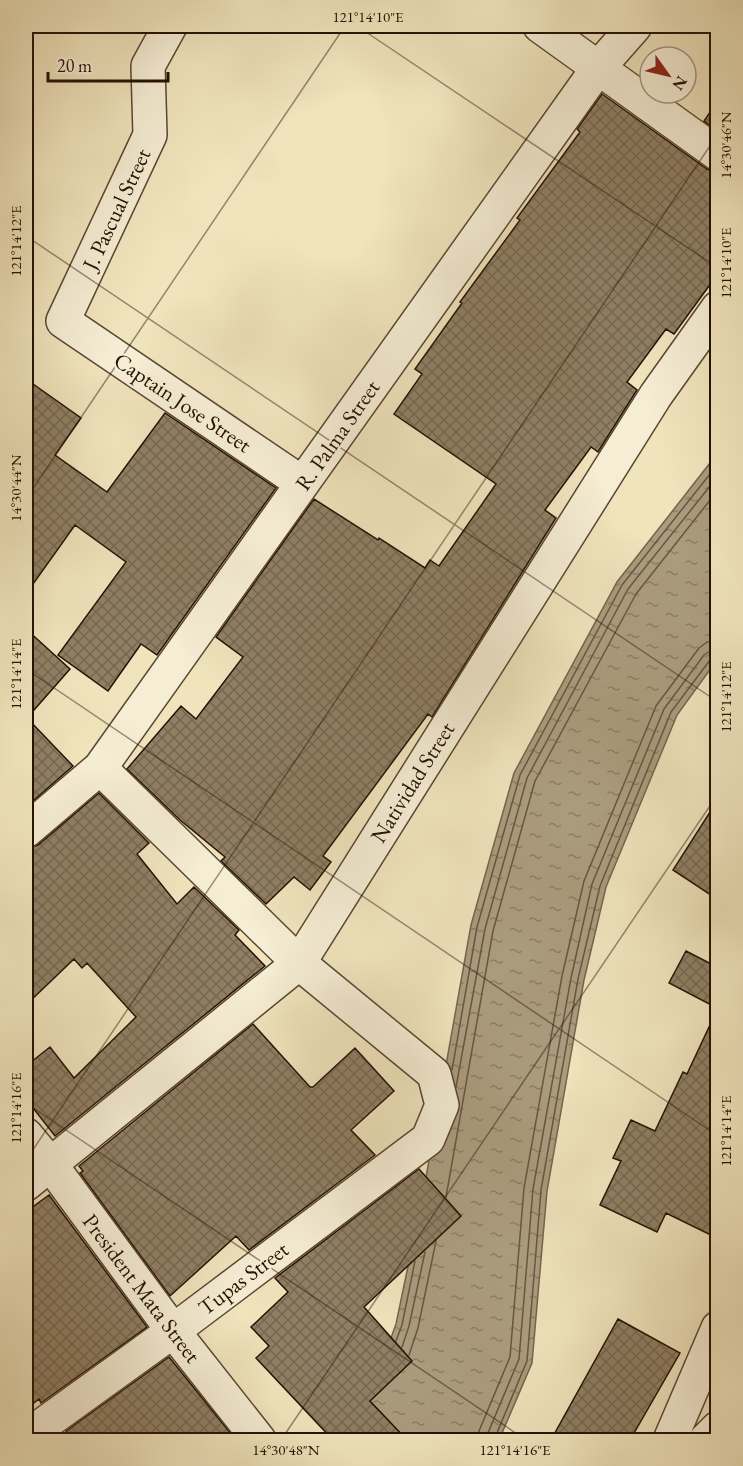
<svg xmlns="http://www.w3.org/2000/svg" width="743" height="1466" viewBox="0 0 743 1466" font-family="'EB Garamond',serif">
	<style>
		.water { fill: url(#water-ripples); stroke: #75644d; stroke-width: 1.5 }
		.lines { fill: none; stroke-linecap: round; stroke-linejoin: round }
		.shore { stroke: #685641; stroke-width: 1.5 }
		.building { fill: url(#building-cross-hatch); stroke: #251104; stroke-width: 1.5 }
		.minor-casing { stroke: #584632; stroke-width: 36 }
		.tertiary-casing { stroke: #584632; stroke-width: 36 }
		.minor { stroke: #f5edd4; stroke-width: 33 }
		.tertiary { stroke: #f5edd4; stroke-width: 33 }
		.ticks { fill: none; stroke: #251104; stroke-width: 1.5; stroke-opacity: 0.45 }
		.labels { text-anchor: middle; stroke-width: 4.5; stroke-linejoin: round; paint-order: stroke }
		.street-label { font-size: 22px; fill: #251104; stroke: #f5edd4 }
		.neatline { fill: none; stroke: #251104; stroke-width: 2 }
		.ticks-label { font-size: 15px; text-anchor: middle; fill: #251104 }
	</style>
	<defs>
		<pattern id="water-ripples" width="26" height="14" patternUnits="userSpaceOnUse" patternTransform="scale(1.5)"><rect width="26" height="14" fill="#ab9c7e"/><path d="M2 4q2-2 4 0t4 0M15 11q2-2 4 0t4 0" fill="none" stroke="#8b7e65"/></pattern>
		<pattern id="building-cross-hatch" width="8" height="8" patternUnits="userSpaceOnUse" patternTransform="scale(1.5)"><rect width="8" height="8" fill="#8f7f64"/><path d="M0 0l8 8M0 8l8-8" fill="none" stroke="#756750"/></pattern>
	</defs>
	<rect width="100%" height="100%" fill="#f0e4bd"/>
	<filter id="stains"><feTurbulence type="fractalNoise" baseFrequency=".00333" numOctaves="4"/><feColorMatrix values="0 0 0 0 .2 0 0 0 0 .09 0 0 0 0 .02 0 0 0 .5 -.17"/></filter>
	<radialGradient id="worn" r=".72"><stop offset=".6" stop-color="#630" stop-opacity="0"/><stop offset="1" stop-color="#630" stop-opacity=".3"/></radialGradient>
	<path class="water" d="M717,454v206l-40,55 -71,172 -22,93 -37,211 -15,172 -33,77h-145l42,-116 27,-130 48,-269 43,-152 103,-191z"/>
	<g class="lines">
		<path class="shore" d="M452,1070l25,-143 43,-152 102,-190 96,-121
			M456,1087l29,-158 42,-151 101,-189 90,-113
			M446,1197l47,-266 42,-150 101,-187 82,-104
			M396,1341l6,-16 13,-64
			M402,1347l7,-21 16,-74
			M409,1355l9,-27 18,-87
			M478,1440l1,-9 31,-74 14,-169 38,-212 22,-95 72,-175 43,-58 8,-6 11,-1
			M487,1440l1,-7 31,-74 14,-170 38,-211 21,-94 72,-175 40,-54 6,-4 8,-1
			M494,1440l33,-79 14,-171 37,-211 22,-93 71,-174 39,-52 8,-3"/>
	</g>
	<path class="building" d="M602,94l105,75 10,4v102l-43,59 -8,-5 -39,53 10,8 -39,62 -7,-5 -46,63 11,8 -124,199 -4,-3 -105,142 8,6 -21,28 -16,-13 -28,27 -45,-43 4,-4 -45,-37 -53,-51 54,-63 15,13 47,-62 -27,-20 98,-138 64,41 1,-2 46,30 5,-8 9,6 57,-82 -102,-70 28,-40 -7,-5 47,-66 -2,-1 60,-82 -3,-2 63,-86 -3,-3z
		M717,102v29l-13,-10z
		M26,379l55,39 -26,37 52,37 58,-79 111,75 -119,167 -16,-11 -33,47 -50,-36 68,-93 -51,-37 -49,69z
		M26,629l44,40 -43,49 46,48 -47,41z
		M99,793l50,50 -12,11 40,50 17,-17 45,43 -4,5 30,31 -210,170 -29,-37v-33l24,-19 24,31 62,-61 -49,-54 -5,5 -8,-9 -48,46v-156l12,-4z
		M717,801v98l-44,-29z
		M686,951l31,16v41l-48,-25z
		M717,1010v228l-51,-25 -9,19 -57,-27 21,-44 -8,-3 18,-38 24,11 28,-59 4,2z
		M253,1024l57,63h3l42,-39 39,43 -43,39 24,25 -126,95 -13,-14 -66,60 -90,-123 3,-2 -4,-5z
		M419,1169l42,47 -97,91 48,54 -42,40 37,39h-74l-77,-82 13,-12 -18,-19 37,-35 -13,-14z
		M49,1195l98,132 -106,76 -2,-4 -13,10v-197z
		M618,1319l62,34 -50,87h-79z
		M169,1357l67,83h-162l-8,-9z"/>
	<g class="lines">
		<g class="minor-casing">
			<path id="minor" d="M170,26l-22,40 2,69 -87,186 239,162
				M540,26l178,128
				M26,831l74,-63 498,-700 37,-42
				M26,1135l25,30 122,166 86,109
				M26,1184l273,-221 357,-568 62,-87
				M26,1437l147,-106 255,-192 14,-34 -8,-31 -135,-111 -199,-195"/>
		</g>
		<g class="tertiary-casing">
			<path id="tertiary" d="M670,1440l48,-112
				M706,1440l12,-12"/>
		</g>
		<use href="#minor" class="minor"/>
		<use href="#tertiary" class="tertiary"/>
	</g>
	<path class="ticks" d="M357,26l361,242M26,236l692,466M26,499l319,-473M26,669l692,467M26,1103l500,337M26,1160l692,-1026M281,1440l437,-646"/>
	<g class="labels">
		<g class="street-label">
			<text transform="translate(116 209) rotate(-65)" y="8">J. Pascual Street</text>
			<text transform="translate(183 402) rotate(34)" y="8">Captain Jose Street</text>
			<text transform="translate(337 435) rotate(-55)" y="8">R. Palma Street</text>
			<text transform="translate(412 782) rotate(-58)" y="8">Natividad Street</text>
			<text transform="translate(243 1278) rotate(-37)" y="8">Tupas Street</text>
			<text transform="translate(142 1288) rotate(53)" y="8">President Mata Street</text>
		</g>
	</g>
	<rect width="743" height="1466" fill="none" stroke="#f0e4bd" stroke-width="66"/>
	<g transform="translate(668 75) rotate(124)"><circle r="28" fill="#f5edd4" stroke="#a29581" stroke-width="1.5"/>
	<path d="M0-4.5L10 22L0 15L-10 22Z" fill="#8f2418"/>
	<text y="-9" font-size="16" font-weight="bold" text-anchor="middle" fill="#251104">N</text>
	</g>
	<path d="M48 72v9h120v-9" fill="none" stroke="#251104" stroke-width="3"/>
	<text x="57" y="72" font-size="18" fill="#251104" stroke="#f5edd4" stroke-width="4.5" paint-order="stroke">20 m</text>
	<rect x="33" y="33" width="677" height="1400" class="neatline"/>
	<g class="ticks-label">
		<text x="368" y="22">121°14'10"E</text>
		<text transform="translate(726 145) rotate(-90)" y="5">14°30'46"N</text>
		<text transform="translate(16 241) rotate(-90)" y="5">121°14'12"E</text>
		<text transform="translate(726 263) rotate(-90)" y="5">121°14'10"E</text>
		<text transform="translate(16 488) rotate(-90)" y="5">14°30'44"N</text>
		<text transform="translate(16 674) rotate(-90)" y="5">121°14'14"E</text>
		<text transform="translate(726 697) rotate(-90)" y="5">121°14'12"E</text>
		<text transform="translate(16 1108) rotate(-90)" y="5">121°14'16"E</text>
		<text transform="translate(726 1131) rotate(-90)" y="5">121°14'14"E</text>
		<text x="286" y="1455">14°30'48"N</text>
		<text x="515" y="1455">121°14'16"E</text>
	</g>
	<rect width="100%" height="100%" filter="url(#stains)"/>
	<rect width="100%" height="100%" fill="url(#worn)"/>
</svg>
